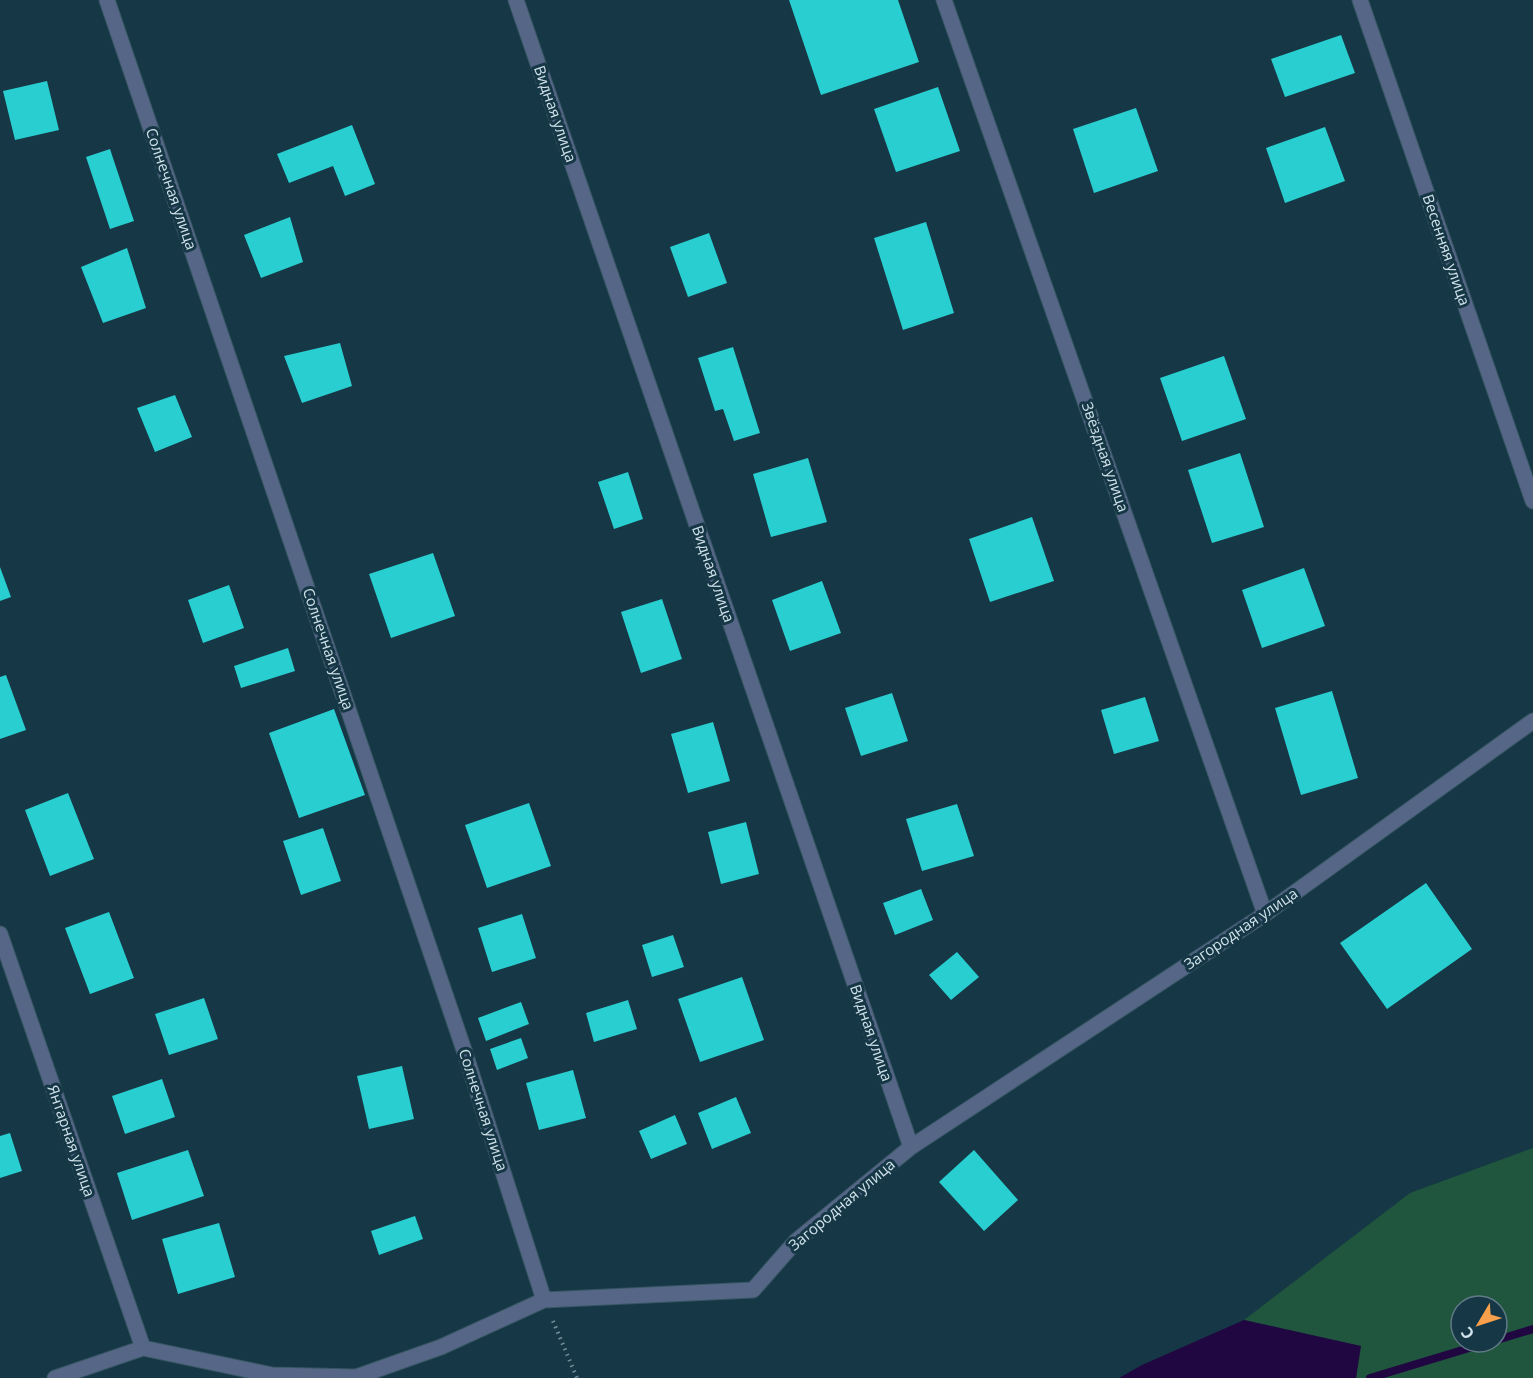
<svg xmlns="http://www.w3.org/2000/svg" width="1533" height="1378" viewBox="0 0 1533 1378" font-family="'Open Sans',sans-serif">
	<style>
		.green { fill: #20553e; fill-rule: evenodd }
		.water { fill: #200741 }
		.lines { fill: none; stroke-linecap: round; stroke-linejoin: round }
		.stream { stroke: #200741; stroke-width: 8 }
		.building { fill: #28ced0 }
		.minor-casing { stroke: #375663; stroke-width: 17 }
		.path { stroke: #758e9a; stroke-width: 4; stroke-dasharray: 1.5 4.5; stroke-linecap: butt }
		.minor { stroke: #556687; stroke-width: 15 }
		.labels { text-anchor: middle; stroke-width: 6; stroke-linejoin: round; paint-order: stroke }
		.street-label { font-size: 15px; fill: #d0e2eb; stroke: #163745 }
	</style>
	<rect width="100%" height="100%" fill="#163745"/>
	<path class="green" d="M1533,1148v230h-177l4,-32 -116,-26 166,-127zM1461,1306h36v36h-36z"/>
	<path class="water" d="M1244,1320l117,26 -5,32h-237l23,-13z"/>
	<g class="lines">
		<path class="stream" d="M1497,1340l36,-11
			M1370,1378l119,-36"/>
	</g>
	<path class="building" d="M789,0h109l21,62 -98,33z
		M1341,35l14,38 -70,24 -14,-38z
		M47,81l12,49 -44,10 -12,-49z
		M938,87l22,64 -64,21 -22,-63z
		M1136,108l22,63 -64,22 -21,-64z
		M352,125l23,59 -30,12 -12,-30 -44,17 -12,-29z
		M1325,127l20,54 -60,22 -19,-55z
		M110,149l24,72 -24,8 -24,-72z
		M290,217l13,45 -42,16 -17,-43z
		M926,222l28,91 -51,17 -29,-92z
		M709,233l18,50 -39,14 -18,-50z
		M127,248l19,60 -43,15 -22,-56z
		M340,343l12,43 -50,17 -18,-47z
		M733,347l27,86 -26,8 -11,-32 -8,2 -17,-53z
		M1224,356l22,63 -64,22 -22,-63z
		M175,395l17,42 -37,15 -18,-44z
		M1240,453l24,74 -52,16 -24,-73z
		M808,458l19,64 -56,15 -18,-63z
		M628,472l15,47 -29,10 -16,-47z
		M1032,517l22,64 -64,21 -21,-63z
		M433,553l22,63 -64,22 -22,-64z
		M0,567l11,30 -11,4z
		M1304,568l21,58 -63,22 -20,-58z
		M822,581l19,52 -51,18 -18,-51z
		M229,585l15,43 -41,15 -15,-43z
		M662,599l20,60 -41,14 -20,-61z
		M288,648l7,23 -54,17 -7,-22z
		M6,675l20,55 -26,9v-62z
		M1332,691l26,87 -57,17 -26,-87z
		M892,693l16,48 -47,15 -16,-48z
		M1145,697l14,44 -45,13 -13,-44z
		M334,709l31,86 -66,23 -30,-85z
		M713,722l17,59 -42,12 -17,-59z
		M68,793l26,66 -44,17 -25,-66z
		M529,803l22,63 -64,22 -22,-63z
		M957,804l17,52 -52,15 -16,-52z
		M746,822l13,52 -38,10 -13,-52z
		M323,828l18,53 -40,14 -18,-54z
		M1426,883l46,66 -85,60 -47,-66z
		M921,889l12,31 -38,15 -12,-32z
		M109,912l25,66 -44,16 -25,-66z
		M522,914l14,44 -44,14 -14,-44z
		M673,935l11,32 -32,10 -10,-32z
		M957,952l22,25 -28,23 -22,-25z
		M742,977l22,63 -64,22 -22,-63z
		M204,998l14,41 -49,16 -14,-41z
		M628,1000l9,29 -43,13 -8,-29z
		M521,1002l8,22 -43,17 -8,-23z
		M521,1038l7,20 -31,12 -7,-21z
		M402,1066l12,53 -45,10 -12,-53z
		M573,1070l13,48 -47,12 -13,-47z
		M162,1079l13,38 -50,17 -13,-38z
		M736,1097l15,36 -39,16 -14,-36z
		M675,1115l12,29 -36,15 -12,-28z
		M10,1133l12,38 -22,7v-42z
		M188,1150l16,46 -72,24 -15,-47z
		M974,1150l44,50 -34,31 -45,-49z
		M415,1216l8,23 -44,16 -8,-24z
		M219,1223l16,54 -57,17 -16,-55z"/>
	<g class="lines">
		<g class="minor-casing">
			<path id="minor" d="M107,0l357,1050 80,250
				M516,0l395,1147
				M944,0l321,914
				M1360,0l173,501
				M0,934l143,414
				M55,1378l88,-30 129,27 84,2 85,-30 103,-47 209,-10 43,-49 115,-94 354,-233 268,-193"/>
		</g>
		<path class="path" d="M553,1321l24,57"/>
		<use href="#minor" class="minor"/>
	</g>
	<g class="labels">
		<g class="street-label">
			<text transform="translate(555 114) rotate(71)" y="5">Видная улица</text>
			<text transform="translate(171 189) rotate(71)" y="5">Солнечная улица</text>
			<text transform="translate(1446 250) rotate(71)" y="5">Весенняя улица</text>
			<text transform="translate(1105 457) rotate(71)" y="5">Звёздная улица</text>
			<text transform="translate(713 574) rotate(71)" y="5">Видная улица</text>
			<text transform="translate(328 649) rotate(71)" y="5">Солнечная улица</text>
			<text transform="translate(1241 929) rotate(-34)" y="5">Загородная улица</text>
			<text transform="translate(871 1033) rotate(71)" y="5">Видная улица</text>
			<text transform="translate(483 1110) rotate(72)" y="5">Солнечная улица</text>
			<text transform="translate(71 1141) rotate(71)" y="5">Янтарная улица</text>
			<text transform="translate(842 1205) rotate(-40)" y="5">Загородная улица</text>
		</g>
	</g>
	<g transform="translate(1479 1324) rotate(231)"><circle r="28" fill="#163745" stroke="#607b87" stroke-width="1.5"/>
	<path d="M0-4.5L10 22L0 15L-10 22Z" fill="#f9a04c"/>
	<text y="-9" font-size="16" font-weight="bold" text-anchor="middle" fill="#d0e2eb">С</text>
	</g>
</svg>
